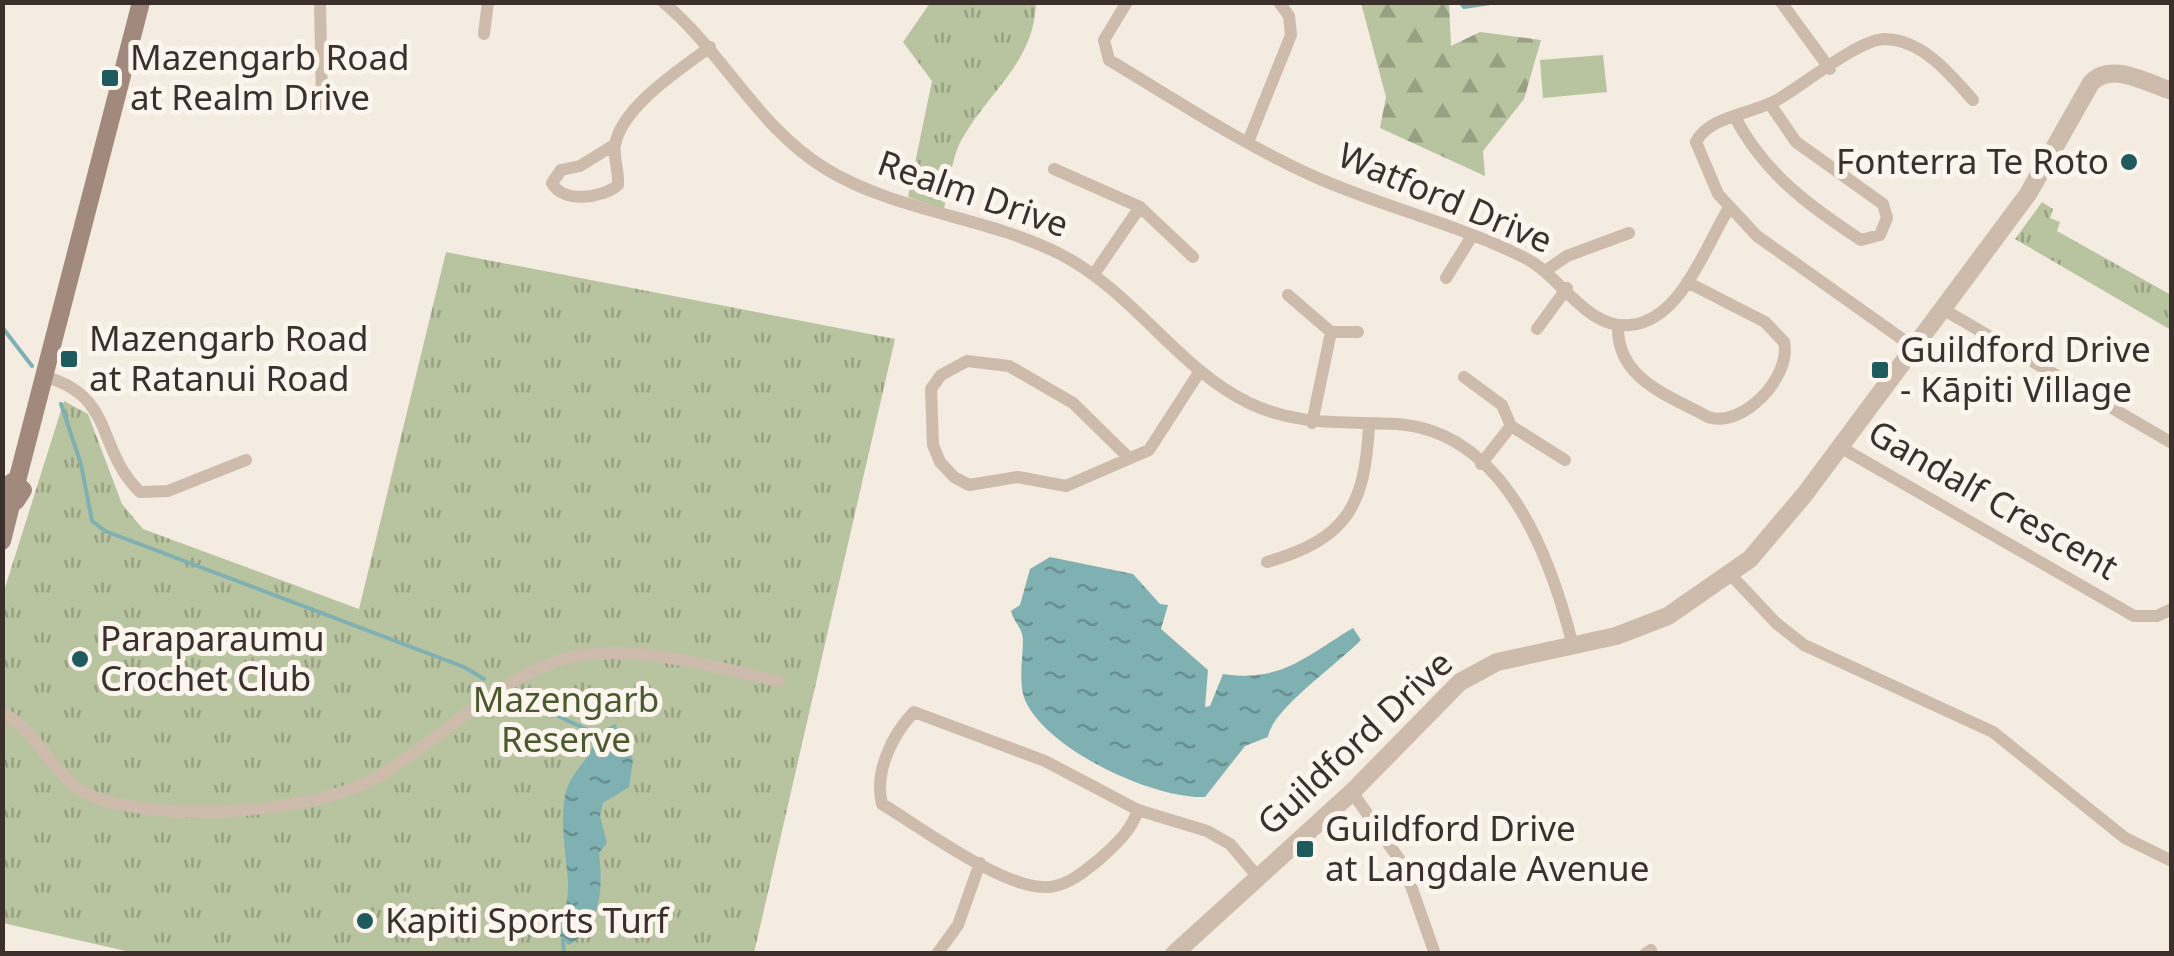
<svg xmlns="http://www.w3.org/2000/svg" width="2174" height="956" viewBox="0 0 2174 956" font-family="'Noto Sans',sans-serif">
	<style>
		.green { fill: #b8c4a0 }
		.forest { fill: url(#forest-firs) }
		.park { fill: url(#park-tufts) }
		.water { fill: url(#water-ripples) }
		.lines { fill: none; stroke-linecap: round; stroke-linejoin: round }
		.stream { stroke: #7fb0b2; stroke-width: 4 }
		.minor { stroke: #cdbbac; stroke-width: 12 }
		.tertiary { stroke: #cdbbac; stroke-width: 18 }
		.secondary { stroke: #a18a7d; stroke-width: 18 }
		.poi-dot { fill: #1f5a5e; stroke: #fbf5ee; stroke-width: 4 }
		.labels { text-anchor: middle; stroke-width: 10; stroke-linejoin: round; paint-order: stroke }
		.poi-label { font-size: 35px; fill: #3b302b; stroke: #fbf5ee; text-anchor: start }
		.street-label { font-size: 35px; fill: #3b302b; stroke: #fbf5ee }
		.park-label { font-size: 35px; fill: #4a5a2e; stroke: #fbf5ee }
	</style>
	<defs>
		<pattern id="forest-firs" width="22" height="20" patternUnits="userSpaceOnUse" patternTransform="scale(2.5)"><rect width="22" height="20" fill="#b8c4a0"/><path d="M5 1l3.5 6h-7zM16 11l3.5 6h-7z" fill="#97a083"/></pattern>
		<pattern id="park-tufts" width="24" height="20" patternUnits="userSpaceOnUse" patternTransform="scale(2.5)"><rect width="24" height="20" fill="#b8c4a0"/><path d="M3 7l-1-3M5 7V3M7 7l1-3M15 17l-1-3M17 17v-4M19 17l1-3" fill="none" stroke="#97a083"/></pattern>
		<pattern id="water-ripples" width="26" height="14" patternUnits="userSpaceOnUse" patternTransform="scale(2.5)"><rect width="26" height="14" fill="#7fb0b2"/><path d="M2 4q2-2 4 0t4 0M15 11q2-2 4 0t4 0" fill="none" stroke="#699091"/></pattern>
	</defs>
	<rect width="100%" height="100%" fill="#f4ebe1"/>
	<path class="green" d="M1603,55l4,37 -64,6 -3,-38z"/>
	<path class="forest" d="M1361,3h88l2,43 29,-14 61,8 -17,59 -41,52 2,25 -105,-48 6,-31z"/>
	<path class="park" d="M930,3h106c-2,60 -47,88 -74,136 -11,19 -13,49 -18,70l-36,-12 24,-116 -29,-39z
		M2042,202l11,7 -3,9 10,4 -3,9 114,64v35l-156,-91z
		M446,252l449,87 -141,614 -615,1 -136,-31v-329l61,-193 24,13 34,90 21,25 216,80z"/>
	<path class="water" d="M1050,557l83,17 27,30 8,1 -7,24 47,41 -3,37 5,-1 13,-32c58,9 83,-18 130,-46l8,12c-22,23 -89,69 -93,97l-23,9 -40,51c-52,2 -158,-47 -180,-97 -7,-17 -2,-43 -2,-61 -1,-12 -10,-18 -12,-28l9,-6 10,-36z
		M615,724l18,36 -4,27 -26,16 -3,13 7,27 -8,10c4,35 3,72 -30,92l-9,-9c3,-17 9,-37 8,-54 -2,-30 -8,-56 -3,-86 4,-25 28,-36 31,-62z"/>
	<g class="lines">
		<path class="stream" d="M1460,2l4,5 33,-5
			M2,327l30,39
			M61,404l20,60 11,57 13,10 359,136 20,12
			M512,694l84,40
			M563,940l1,14"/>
		<path class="minor" d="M320,2l2,102
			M663,2c61,51 94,125 163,167 73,44 159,47 234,85 75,39 117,114 189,149 50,24 96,18 148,21 109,8 154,134 176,222
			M1127,2l-23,38 5,20c67,40 133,84 204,116 69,31 145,48 212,82 36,18 62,72 105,67 52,-5 75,-79 99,-117
			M1781,2l49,67
			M484,34l4,-32
			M1735,117c29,56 74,89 126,123l19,-5 7,-17 -4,-14 -87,-62 -26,-38
			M1248,142l43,-107 -2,-19 -10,-14
			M614,145l-34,21 -19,4 -9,13c11,21 51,15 66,2 1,-13 -5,-29 -3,-40 7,-39 66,-76 95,-98
			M1054,169l86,38 53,50
			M1548,269l19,-13 62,-23
			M1094,274l46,-67
			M1446,278l26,-42
			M1288,295l43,37h27
			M1941,308l231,135
			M1618,325c-2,54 50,70 90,92 35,12 84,-41 76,-75l-19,-20 -78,-40
			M1537,329l30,-41
			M1912,346l-155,-110 -39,-42 -22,-52c13,-26 56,-28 81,-42 25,-14 82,-61 108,-61 38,1 65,35 88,61
			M46,377c70,20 49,71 94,115l28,-1 78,-31
			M1464,377l38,28 9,21 54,34
			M1312,423l19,-91
			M1840,447l294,169h23l15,-7
			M1128,457l-55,-54 -64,-37 -42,-5 -26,14 -10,14 2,56 7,17 14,15 15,8 49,-8 48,9 83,-36 51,-79
			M1481,464l30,-38
			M1267,562c80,-23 98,-56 102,-137
			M1730,574l46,49 28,22 189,87 132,106 47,23
			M2,713c43,21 48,71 101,87 69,21 211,14 274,-23 59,-34 107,-86 170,-112 70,-29 162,2 232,16
			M1352,792l52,74 31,88
			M1138,810c-7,21 -21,33 -37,48 -14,11 -28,24 -46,28 -42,11 -136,-60 -173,-82 -8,-32 10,-69 32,-92l131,49 93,49 69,21 23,13 28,33
			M937,954l21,-29 22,-62
			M1645,954l6,-4"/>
		<path class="tertiary" d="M1174,954l178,-162 108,-110 37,-20 119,-26 52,-20 82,-57 55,-65 223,-300 63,-111c20,-22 56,0 81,8"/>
		<path class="secondary" d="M17,481l124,-479
			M2,489l12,-8 9,9 -7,11 -14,-8
			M2,541l10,-40"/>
	</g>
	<g class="poi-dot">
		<rect x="100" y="68" width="20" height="20" rx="5"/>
		<circle cx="2129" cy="162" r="10"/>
		<rect x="59" y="349" width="20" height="20" rx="5"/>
		<rect x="1870" y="360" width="20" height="20" rx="5"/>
		<circle cx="80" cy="659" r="10"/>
		<rect x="1295" y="839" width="20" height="20" rx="5"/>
		<circle cx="365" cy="921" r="10"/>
	</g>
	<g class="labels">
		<g class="poi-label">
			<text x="130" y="70">Mazengarb Road<tspan x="130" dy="40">at Realm Drive</tspan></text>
			<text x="2109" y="174" text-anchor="end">Fonterra Te Roto</text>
			<text x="89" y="351">Mazengarb Road<tspan x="89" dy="40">at Ratanui Road</tspan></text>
			<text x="1900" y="362">Guildford Drive<tspan x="1900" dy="40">- Kāpiti Village</tspan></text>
			<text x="100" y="651">Paraparaumu<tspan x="100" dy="40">Crochet Club</tspan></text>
			<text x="1325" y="841">Guildford Drive<tspan x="1325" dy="40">at Langdale Avenue</tspan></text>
			<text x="385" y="933">Kapiti Sports Turf</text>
		</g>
		<g class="street-label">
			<text transform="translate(973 194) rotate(19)" y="12">Realm Drive</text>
			<text transform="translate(1445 198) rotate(23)" y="12">Watford Drive</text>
			<text transform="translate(1993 500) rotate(30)" y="12">Gandalf Crescent</text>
			<text transform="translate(1355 743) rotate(-43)" y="12">Guildford Drive</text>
		</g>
		<g class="park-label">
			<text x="566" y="712">Mazengarb<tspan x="566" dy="40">Reserve</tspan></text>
		</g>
	</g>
	<rect width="2174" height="956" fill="none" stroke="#3b302b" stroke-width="10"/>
</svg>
